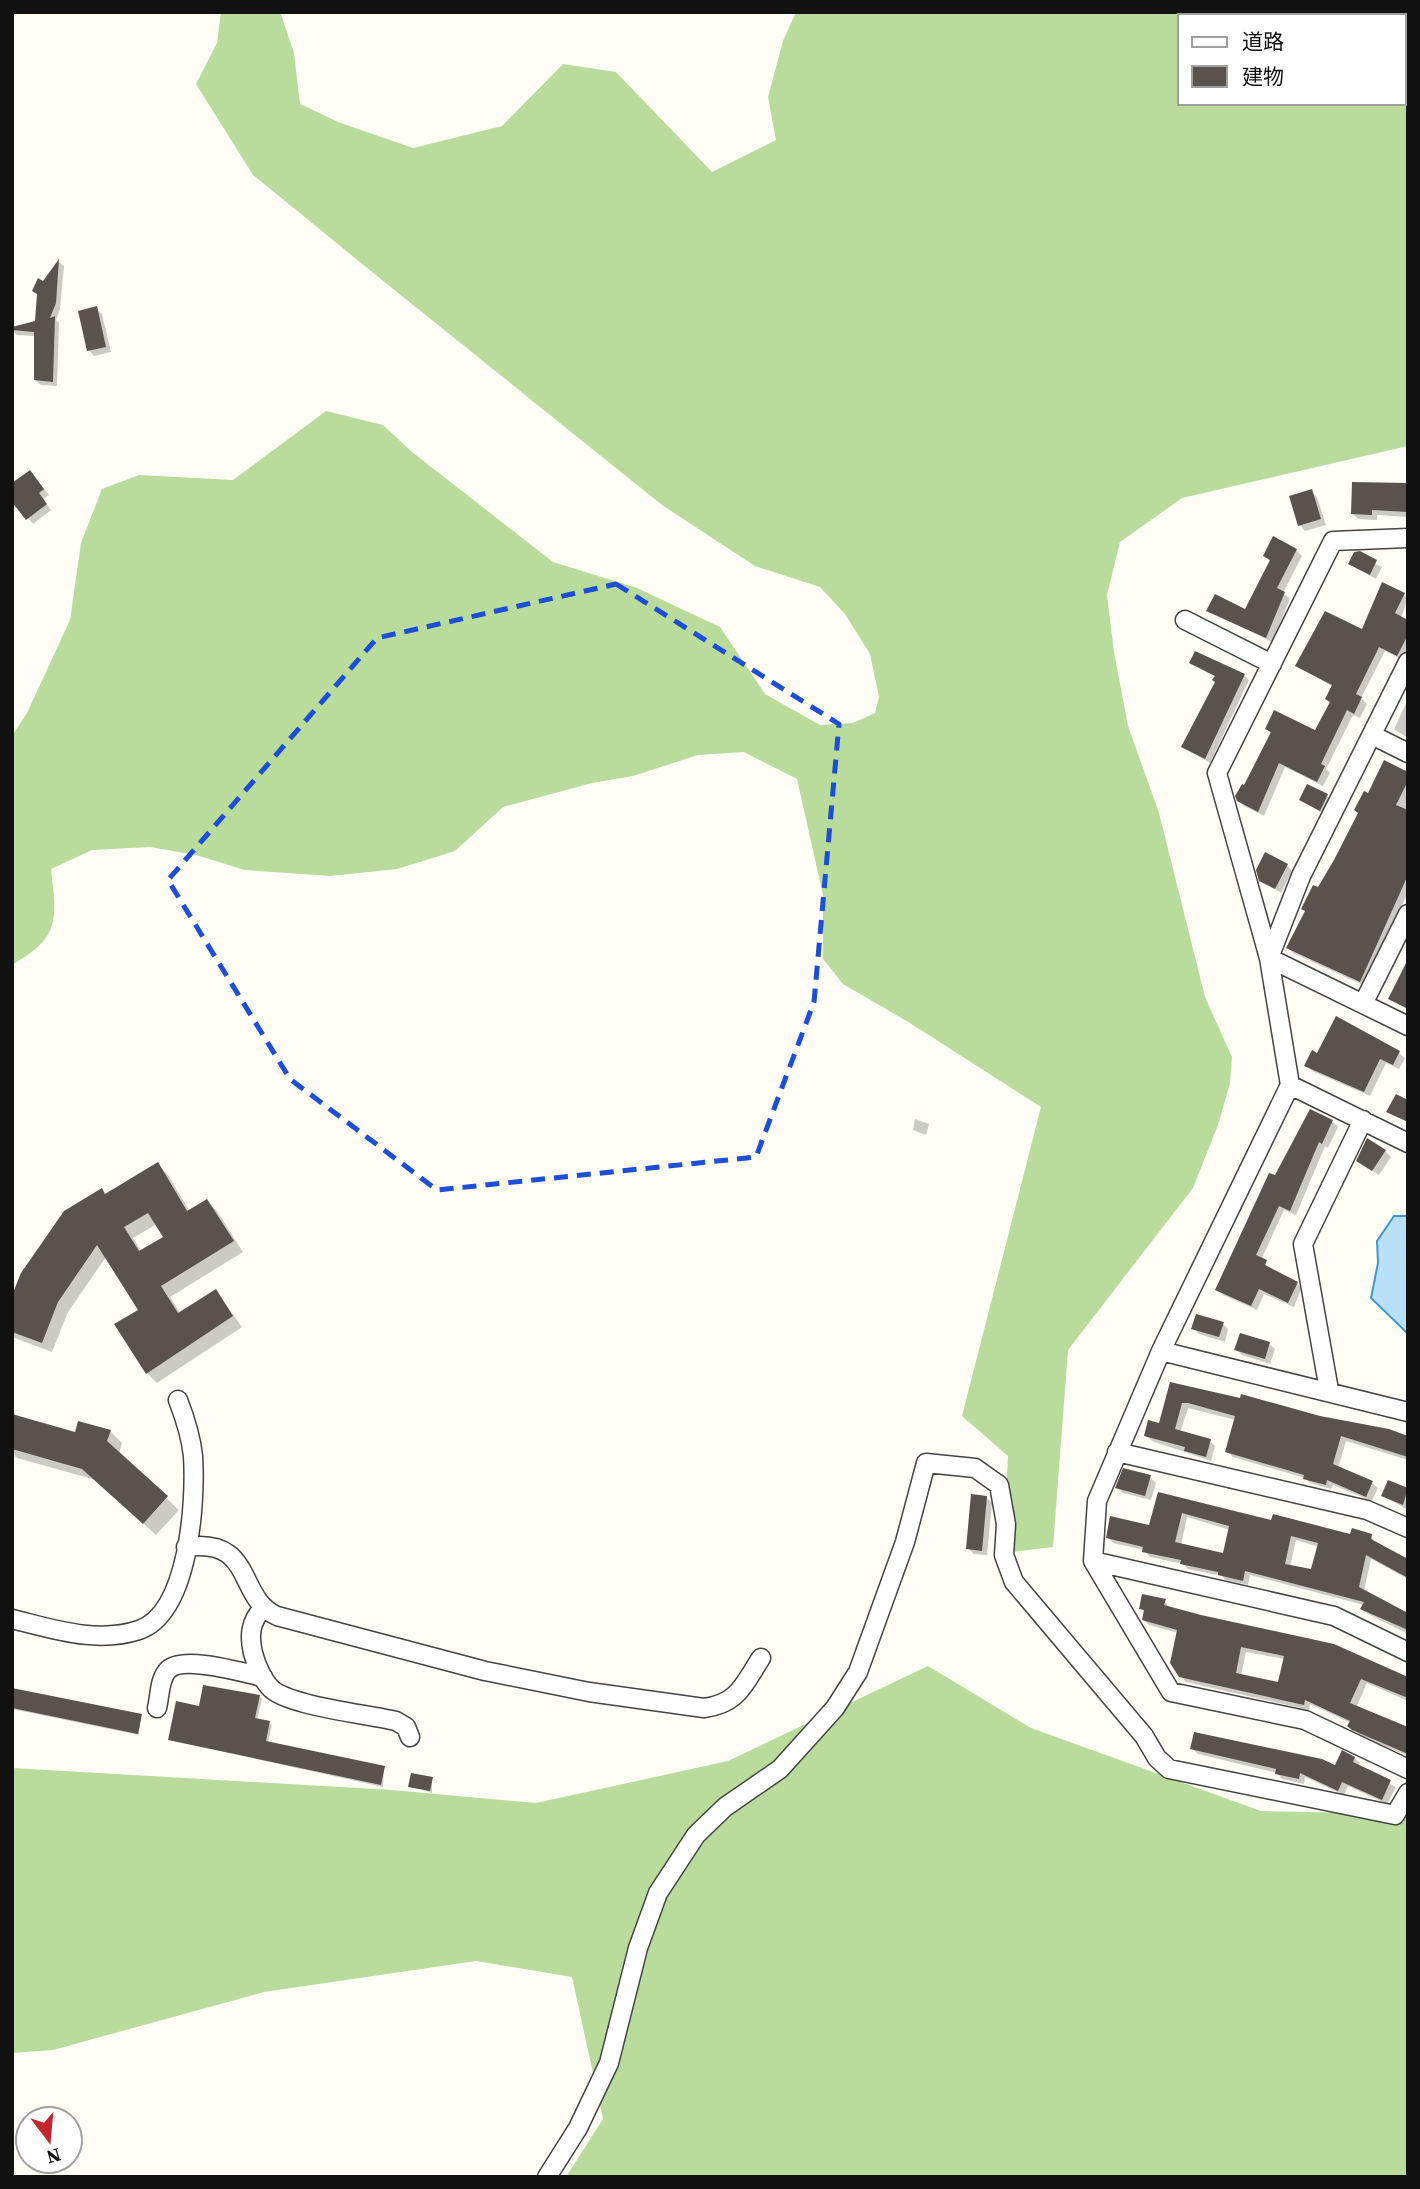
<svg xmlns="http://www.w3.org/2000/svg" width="1420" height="2189" viewBox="0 0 1420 2189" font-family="'Source Serif 4','Noto Sans JP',serif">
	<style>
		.forest { fill: #b9dc9c; fill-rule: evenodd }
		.water { fill: #b9e0f7; stroke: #3f96cf; stroke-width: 2 }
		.shadow { fill: #0003; fill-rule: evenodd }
		.building { fill: #5a524d; fill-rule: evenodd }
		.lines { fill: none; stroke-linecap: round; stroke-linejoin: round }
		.minor-casing { stroke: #444; stroke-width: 21 }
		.minor { stroke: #fff; stroke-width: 18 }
		.marked { fill: none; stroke: #1d4ed8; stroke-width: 5; stroke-dasharray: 14 9; stroke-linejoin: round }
	</style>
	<rect width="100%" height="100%" fill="#fffdf5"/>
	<path class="forest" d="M221,12h59l14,41 6,51 38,18 75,26 89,-22 61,-62 53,8 96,100 64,-32 -8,-43 15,-56 13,-29h612v434l-226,52 -62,44 -13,53 7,57 14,74 31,87 46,184 27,60 -2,26 -12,42 -25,63 -125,162 -15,197 -50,6 5,-97 -46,-40 79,-309 -131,-84 -67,-39 -20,-25v-64l-26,-116 -53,-27 -46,3 -65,21 -41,7 -89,24 -48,44 -58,18 -67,7 -85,-6 -49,-15 -46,-8 -58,3 -41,19c6,52 9,68 -39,96v-229l15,-23 43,-93 11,-77 21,-54 37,-14 94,5 93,-69 57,14 29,27 141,110 84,26 83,39 45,67 55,31 33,-2 22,-10 4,-16 -9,-43 -25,-40 -25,-27 -65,-21 -93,-61 -280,-225 -129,-105 -57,-91 21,-41zM1180,16h224v87h-224z
		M928,1666l103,62 230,83 147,3v363h-842l37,-58 -31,-142 -96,-16 -212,31 -211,58 -41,3v-285l380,22 144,13 192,-42z"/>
	<path class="water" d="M1394,1216h14v118l-37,-36 7,-35 -1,-22z"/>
	<path class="shadow" d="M59,262l5,4 -4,43 -4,11 3,3 -2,63 -16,-1 -6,-5 1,-44 -19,-1 -5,-5 25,-7 7,-40z
		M96,308l6,6 9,38 -17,4 -5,-6z
		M35,477l14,18 -6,4 8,11 -18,14 -5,-6z
		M1408,485v32l-31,-2v5l-19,-1 -6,-6z
		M1311,491l6,6 9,28 -21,6 -5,-6z
		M1296,550l6,6 -19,37 7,6 -18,43 -63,-31 37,1 25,-50 -6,-6z
		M1355,554l27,13 -6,12 -26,-15z
		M1383,584l25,14 -7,20 7,4v29l-5,9 -18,-9 -24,47 6,6 -7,14 -7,-3 -27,54 4,4 -7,13 -38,-19 -21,49 -20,-10 -6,-6 34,-66 -5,-5 49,4 15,-30 2,-16 -36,-22 66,-34z
		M1191,663l53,12 5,5 -39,83 -27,-16 34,-65 -1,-5z
		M1408,699v39l-14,-9z
		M1408,774v118l-43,94 -72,-33 -5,-5 81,-153z
		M1327,796l5,5 -7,14 -24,-15z
		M1287,865l5,6 -11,22 -20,-13z
		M1399,1053l6,5 -6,11 -13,-6 -16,33 -58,-25 -6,-6 12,-10z
		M915,1119l14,5 -3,11 -13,-5z
		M1332,1121l6,6 -10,21 -3,-2 -29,69 -12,-5 -23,50 10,9 31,18 -8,20 -30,-13 -7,16 -34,-15 -6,-6 59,-111z
		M1385,1151l6,6 -12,18 -21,-14z
		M158,1165l10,10 22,37 17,-11 10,10 26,41 -73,45 10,16 36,-22 26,36 -85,56 -10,-10 -7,-63 -34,-53 -38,55 -16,40 -40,-15v-37l94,-105zM157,1224l9,13 -24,15 -9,-14z
		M1223,1324l5,5 -3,13 -26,-8 -6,-6z
		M1269,1344l6,5 -5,15 -28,-9 -6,-6z
		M1172,1384l236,55v21l-62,-19 -8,27 34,15 6,5 -6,13 -39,-16 -2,4 -21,-6 -5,-5 -72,-21 -6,-6 9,-31 -48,-12 -8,25 30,8 5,5 -4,15 -59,-20 -6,-6 14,-10z
		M12,1420l64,14 34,-3 12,12 -3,11 60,56 -23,25 -60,-55 -79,-22 -5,-5z
		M1150,1477l6,6 -5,17 -28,-7 -6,-6z
		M1389,1482l19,8v20l-25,-14z
		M1160,1494l113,28 78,14h20l5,8 32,15v20l-37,-20 -7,32 41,22 3,-5v26l-40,-20 -6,-5 2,-4 -114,-30 -2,10 -23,-5 -3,-4 -34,-7 -5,-5 -33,-7 -6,-7 -31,-7 -5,-6 43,-10zM1187,1517l43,13 -6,25 -43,-10zM1296,1540l23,7 -7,24 -22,-4z
		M986,1497l6,6 -5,52 -13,-1 -6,-6z
		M1165,1601l5,8 238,68v24l-41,-18 -11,25 52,22v26l-49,-21 -8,-12 -41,-19 -1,6 -123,-28 -6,-6 -2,-43 -29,-8 -5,-5 1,-8 -4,-4zM1246,1652l39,7 -6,25 -38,-8z
		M12,1690l129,26 -2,19 -127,-26z
		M259,1696l3,3 -5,21 15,5 -4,18 116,25 -1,19 -213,-47 30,-32z
		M1192,1748l144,19 18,-9 6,5 -2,3 38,21 -9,17 -39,-18 -4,9 -39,-18 -1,7 -22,-5 -5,-6 -79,-19z
		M432,1779v14l-22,-7z"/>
	<path class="building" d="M59,259l-3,44 -6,15 5,-2 -2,66 -19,-2v-48l-22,-2v-3l23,-6 2,-27 -5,-3 6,-13 5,3z
		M97,306l9,41 -19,4 -9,-40z
		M30,470l14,19 -5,4 8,11 -21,16 -14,-18v-19z
		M1352,482l56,1v29l-36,-2v5l-21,-1z
		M1312,489l9,30 -23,7 -9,-30z
		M1273,536l24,13 -20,39 8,4 -19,46 -60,-27 9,-17 30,15 25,-49 -7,-4z
		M1360,551l17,9 -7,15 -22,-11 6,-12z
		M1382,582l23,11 -10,20 13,7v15l-11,21 -18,-9 -23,47 6,3 -8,17 -7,-4 -26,54 4,2 -8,16 -38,-19 -21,49 -21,-11 -2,-5 7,-12 2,1 27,-53 -6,-3 9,-19 41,20 15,-28 -5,-3 7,-14 -37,-19 30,-55 37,18z
		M1195,651l50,23 -40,85 -24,-12 34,-65 -3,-2 3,-4 -26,-13z
		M1384,760l24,12v9l-12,24 12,5v65l-48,107 -74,-34 19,-37 -4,-2 12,-24 5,2 16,-27 24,-47 -4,-3 10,-19 4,2z
		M1307,784l21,10 -8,17 -21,-11z
		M1265,852l23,12 -13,25 -16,-8 -3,-11z
		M1408,959v50l-20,-10z
		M1336,1016l64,35 -7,14 -13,-6 -16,33 -60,-26 8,-16 5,3z
		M1396,1094l12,6v22l-22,-10z
		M1310,1109l23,11 -11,24 -3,-2 -29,69 -11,-5 -23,49 11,5 -2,5 33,17 -10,21 -29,-14 -8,17 -36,-16 54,-117 6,2z
		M1367,1138l19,12 -14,21 -16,-10z
		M158,1162l29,49 20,-12 27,42 -73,45 17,27 38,-24 17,27 -87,58 -32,-50 24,-14 -41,-65 -39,57 -16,41 -30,-11v-37l9,-22 43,-62 38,-23 3,6zM148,1213l15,24 -24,14 -15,-24z
		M1196,1314l28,8 -5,15 -28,-8z
		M1240,1333l30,9 -5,17 -31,-9z
		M1170,1382l70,16 1,-4 79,22 69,13 19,7v21l-67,-21 -8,28 40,17 -7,16 -39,-17 -1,5 -23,-6 1,-4 -79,-23 10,-36 -47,-13h-6l-7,26 36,10 -5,18 -22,-6 1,-4 -41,-11 4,-16 11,3z
		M12,1414l63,18 3,-11 33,9 -4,11 61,55 -25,28 -61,-55 -70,-20z
		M1123,1468l28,7 -6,21 -30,-8z
		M1388,1480l20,8 -5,17 -22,-9z
		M1158,1492l113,28 2,-6 77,20 2,-6 20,6 -1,5 37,20v19l-42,-23 -7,32 49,26v17l-48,-21 4,-7 -119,-31 -2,10 -25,-6v-3l-38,-8 1,-4 -39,-8 1,-5 -37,-9 4,-22 39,9zM1182,1513l47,13 -6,27 -48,-11zM1291,1536l27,7 -7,26 -26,-5z
		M971,1494l16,2 -5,55 -16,-2z
		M1142,1594l24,5 -2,6 37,10 133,29 74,33v21l-47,-19 -11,24 58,24v27l-56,-24 -5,-4 3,-5 -45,-21 -1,5 -125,-28 -9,-14 7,-33 -35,-10 2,-10 -5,-1zM1241,1647l43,9 -6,26 -42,-9z
		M203,1685l57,10 -5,23 15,3 -4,20 119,25 -4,19 -213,-45 8,-39 23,5z
		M12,1688l130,26 -4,20 -126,-26z
		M1194,1732l128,27 13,6 7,-15 13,7 -2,5 38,18 -9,20 -40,-18 -4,9 -38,-18 -1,6 -24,-5 1,-5 -86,-20z
		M411,1773l22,4 -3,14 -22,-4z"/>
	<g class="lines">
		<g class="minor-casing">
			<path id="minor" d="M1408,538l-75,3 -116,232 52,185 21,127 -129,266 -64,150 -4,60 78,131 134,28 103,49
				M1185,620l87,44
				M1372,735l36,18
				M1269,958l32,-82 107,-214
				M1269,958l139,68
				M1363,1004l45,-90
				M1290,1085l118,58
				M1161,1351l247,61
				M1329,1390l-26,-146 60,-124
				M1117,1452l250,58 41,18
				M186,1547c69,-10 50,51 91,69l208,55 104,21 115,16c34,-4 40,-24 57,-50
				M1093,1561l241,55 74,36
				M263,1608c-13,14 -14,28 -10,45 3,12 11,31 21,38 24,16 92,23 122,30l10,6 4,10
				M12,1619c41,10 85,25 127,11 50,-17 57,-128 54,-174 -2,-20 -8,-38 -15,-56
				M157,1708c3,-12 2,-27 10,-37 14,-17 77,2 96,6
				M547,2177l31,-49 31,-65 29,-115 20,-55 38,-58 29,-28 55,-38 55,-61 23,-36 47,-130 21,-79 49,5 24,17 7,39 -2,31 10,27 130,154 13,22 12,11 226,46 13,-22"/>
		</g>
		<use href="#minor" class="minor"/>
	</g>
	<path class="marked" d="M616,584l223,140 -25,278 -58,155 -319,33 -147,-111 -122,-199 209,-242z"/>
	<rect width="1420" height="2189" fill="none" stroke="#111111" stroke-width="28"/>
	<rect x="1178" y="14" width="228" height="91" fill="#ffffff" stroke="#a0a0a0" stroke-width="2"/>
	<rect x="1192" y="37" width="35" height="10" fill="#ffffff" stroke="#a0a0a0" stroke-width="2"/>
	<text x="1242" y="49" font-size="21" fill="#111111">道路</text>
	<rect x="1192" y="66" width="35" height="21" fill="#5a524d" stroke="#a0a0a0" stroke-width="2"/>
	<text x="1242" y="84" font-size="21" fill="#111111">建物</text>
	<g transform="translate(49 2140) rotate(164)"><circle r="33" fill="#ffffff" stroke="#a0a0a0" stroke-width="2"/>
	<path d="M0-5L12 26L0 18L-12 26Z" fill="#c4262e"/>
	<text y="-10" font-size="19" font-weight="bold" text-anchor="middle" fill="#111111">N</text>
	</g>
</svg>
